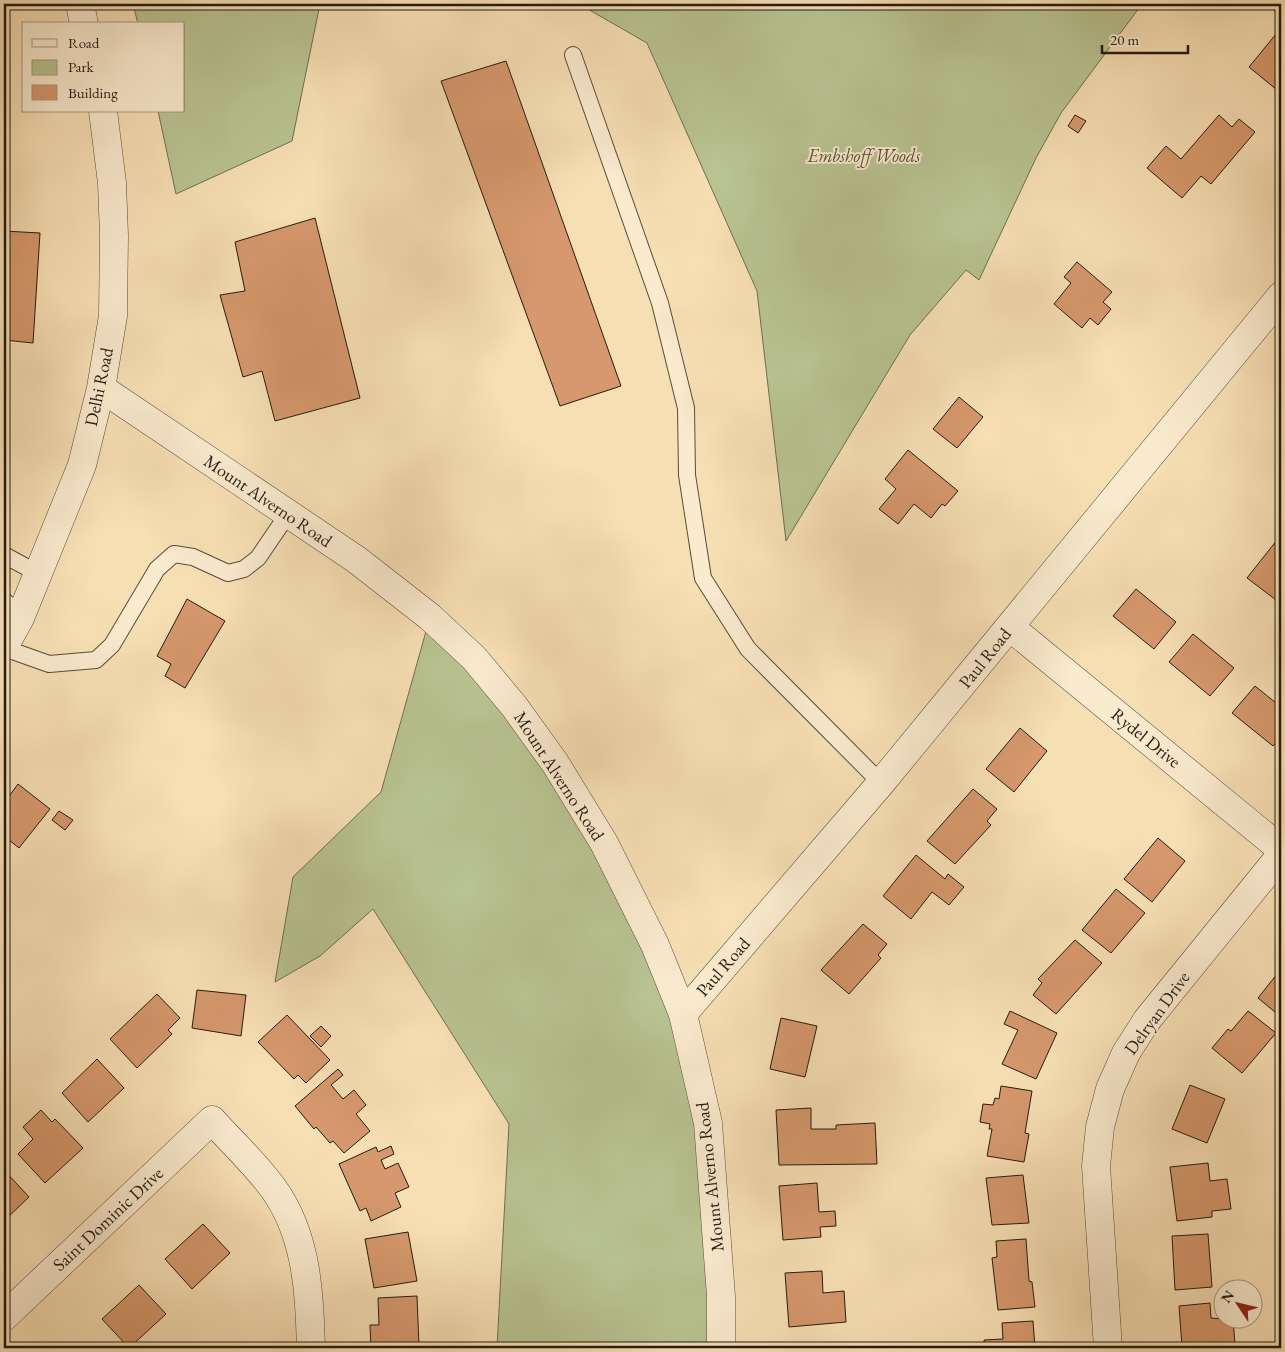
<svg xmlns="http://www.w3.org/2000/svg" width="1285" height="1352" viewBox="0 0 1285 1352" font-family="'EB Garamond',serif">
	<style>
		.green { fill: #b8c391; stroke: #6e6f52 }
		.building { fill: #d6986c; stroke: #231b12 }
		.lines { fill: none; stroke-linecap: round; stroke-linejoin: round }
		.service-casing { stroke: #584c3a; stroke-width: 18 }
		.minor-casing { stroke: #584c3a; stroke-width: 29 }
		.tertiary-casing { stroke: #584c3a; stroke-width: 29 }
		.service { stroke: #faeace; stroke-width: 16 }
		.minor { stroke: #faeace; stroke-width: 28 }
		.tertiary { stroke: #faeace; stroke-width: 28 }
		.labels { text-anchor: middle; stroke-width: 4; stroke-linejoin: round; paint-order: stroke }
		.park-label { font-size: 18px; font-style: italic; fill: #504d38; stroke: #faeace }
		.street-label { font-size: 18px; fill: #231b12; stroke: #faeace }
	</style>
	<rect width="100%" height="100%" fill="#f7dfb4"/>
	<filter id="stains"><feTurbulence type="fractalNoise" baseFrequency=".004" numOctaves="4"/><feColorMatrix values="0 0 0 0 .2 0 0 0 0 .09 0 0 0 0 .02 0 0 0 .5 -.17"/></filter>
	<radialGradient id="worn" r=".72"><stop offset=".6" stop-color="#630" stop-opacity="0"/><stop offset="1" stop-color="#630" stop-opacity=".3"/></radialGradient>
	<path class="green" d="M133,4h187l-28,137 -116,53 -18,-83h26v-87h-46z
		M579,4h563l-81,109 -25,45 -57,122 -13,-10 -56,65 -124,206 -29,-250 -110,-248z
		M430,617l84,89 169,308 38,334h-224l12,-224 -136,-215 -53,47 -45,26 18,-105 88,-85z"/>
	<path class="building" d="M1278,4h3v12l-8,-7z
		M1281,28v56l-4,6 -28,-23z
		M506,61l115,325 -61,20 -119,-325z
		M1075,115l11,6 -8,12 -10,-7z
		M1219,115l13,12 7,-8 16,13 -44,52 -10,-8 -19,22 -35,-30 19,-22 15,13z
		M315,218l45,180 -85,23 -13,-50 -19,6 -23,-82 25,-4 -10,-49z
		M4,231l36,2 -7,110 -29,-3z
		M1077,262l35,30 -9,10 8,7 -13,16 -8,-7 -8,10 -28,-24 17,-21 -7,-6z
		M959,397l24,20 -26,31 -24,-19z
		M908,450l50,41 -13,15 -3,-2 -11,14 -17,-14 -16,20 -19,-15 17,-20 -11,-10z
		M1277,540l4,4v48l-5,8 -29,-22z
		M1136,589l40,33 -22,27 -41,-33z
		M187,599l38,22 -40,67 -20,-12 6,-12 -14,-8z
		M1193,634l41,34 -24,28 -41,-34z
		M1255,686l26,21v29l-8,10 -41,-33z
		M1020,728l27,23 -33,41 -28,-23z
		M18,784l32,25 -31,39 -15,-12v-33z
		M973,789l24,20 -10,12 4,4 -36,39 -28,-23z
		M59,811l14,9 -8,10 -13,-10z
		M1158,838l27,23 -33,41 -28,-23z
		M916,855l29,24 3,-5 16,13 -15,18 -17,-13 -21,27 -28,-23z
		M1116,889l29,24 -34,40 -29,-23z
		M863,924l24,20 -9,11 3,3 -32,36 -28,-24z
		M1075,940l27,23 -46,51 -23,-19 9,-12 -4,-4z
		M1281,969v48l-23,-19z
		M197,990l49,5 -5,41 -49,-8z
		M157,994l23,24 -12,12 4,4 -35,34 -27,-29z
		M1010,1011l47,22 -21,46 -34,-15 16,-34 -14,-6z
		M1248,1011l28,22 -34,40 -30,-25 16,-19 3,2z
		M287,1015l43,45 -24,23 -8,-8 -4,4 -36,-37z
		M781,1018l36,8 -12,51 -35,-8z
		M321,1026l10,10 -10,11 -11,-11z
		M97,1059l27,29 -36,34 -26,-29z
		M338,1069l5,6 -12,10 12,14 11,-9 12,15 -10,9 14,17 -26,22 -11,-12 -3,2 -14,-16 -2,2 -19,-23z
		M1190,1085l35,14 -18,44 -35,-14z
		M1001,1086l31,5 -7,42 4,1 -5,28 -37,-6 5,-27h-3l1,-5 -10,-2 3,-18 10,1 2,-7 4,1z
		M811,1108v21h25v-4l39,-2 2,41 -98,1 -3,-55z
		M41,1110l11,12 3,-3 28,29 -38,35 -27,-29 15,-15 -10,-12z
		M391,1146l3,8 -13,6 4,9 13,-6 11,24 -14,6 6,14 -30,14 -5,-13 -6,3 -21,-47 37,-17 2,5z
		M1208,1163l2,18 17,-2 4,30 -19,2v6l-35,4 -7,-54z
		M4,1170l25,27 -25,24z
		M1023,1175l6,48 -37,2 -6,-47z
		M817,1183l2,29 16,-1 1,15 -16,1 1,10 -38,3 -4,-54z
		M203,1224l27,29 -38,36 -27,-30z
		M408,1232l9,49 -43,7 -9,-49z
		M1208,1234l4,53 -37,3 -3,-54z
		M1026,1239l3,42 3,1 3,25 -37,3 -6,-52 5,-1 -1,-16z
		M822,1271l1,22 21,-2 2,31 -57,5 -4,-54z
		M139,1285l27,29 -37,34 -27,-29z
		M417,1296l2,50 -48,2 -1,-23h9l-1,-27z
		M1210,1303l1,15 22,2 2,24 -20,1 1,3h-37l3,-2 -3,-40z
		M1033,1321l2,27h-50l-1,-8 19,-1 -1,-16z
		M217,1343l1,5h-15v-3z
		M471,1345v3h-15v-2z
		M827,1347v1h-30z"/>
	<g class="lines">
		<g class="service-casing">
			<path id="service" d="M573,55l87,248 26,105 1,67 16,103 45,71 133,134
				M4,555l35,19
				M4,601l18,13
				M4,648l45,16 47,-4 16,-15 45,-76 17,-15 19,3 35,16 16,-4 14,-11 30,-44"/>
		</g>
		<g class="minor-casing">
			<path id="minor" d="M1010,627l271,222
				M683,1014l198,-231 400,-487
				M4,1317l208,-197c18,20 37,38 54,59 41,49 43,109 45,169
				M1108,1348l-12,-182 4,-39 10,-38 16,-36 21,-33 134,-165"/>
		</g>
		<g class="tertiary-casing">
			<path id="tertiary" d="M80,4l4,20
				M101,388l256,172 73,57 44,41 40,48 41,57 49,80 51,102 28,69 25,109 13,173v52
				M4,647l16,-29 62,-153 19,-77 12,-72 1,-80 -2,-53 -9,-72"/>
		</g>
		<use href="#service" class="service"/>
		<use href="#minor" class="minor"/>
		<use href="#tertiary" class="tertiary"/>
	</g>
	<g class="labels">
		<g class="park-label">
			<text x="864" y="162">Embshoff Woods</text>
		</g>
		<g class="street-label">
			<text transform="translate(99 387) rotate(-78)" y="6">Delhi Road</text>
			<text transform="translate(268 501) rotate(34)" y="6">Mount Alverno Road</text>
			<text transform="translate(985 658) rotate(-51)" y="6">Paul Road</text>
			<text transform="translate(1146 738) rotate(39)" y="6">Rydel Drive</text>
			<text transform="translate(559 776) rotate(57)" y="6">Mount Alverno Road</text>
			<text transform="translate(723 967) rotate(-49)" y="6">Paul Road</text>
			<text transform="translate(1157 1013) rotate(-54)" y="6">Delryan Drive</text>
			<text transform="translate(710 1177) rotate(-96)" y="6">Mount Alverno Road</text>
			<text transform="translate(108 1219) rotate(-43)" y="6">Saint Dominic Drive</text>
		</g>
	</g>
	<rect width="1285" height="1352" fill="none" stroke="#f7dfb4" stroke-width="20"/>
	<rect x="5" y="5" width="1275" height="1342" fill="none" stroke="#231b12" stroke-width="2.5"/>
	<rect x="10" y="10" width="1265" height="1332" fill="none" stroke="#231b12"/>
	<rect x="22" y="22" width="162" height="90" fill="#faeace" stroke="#a49783"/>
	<rect x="32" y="39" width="25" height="8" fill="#faeace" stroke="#a49783"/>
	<text x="68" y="48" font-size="15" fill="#231b12">Road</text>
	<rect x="32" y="60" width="25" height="15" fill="#b8c391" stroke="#a49783"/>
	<text x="68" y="72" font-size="15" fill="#231b12">Park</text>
	<rect x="32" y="85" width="25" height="15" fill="#d6986c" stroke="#a49783"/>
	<text x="68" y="98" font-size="15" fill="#231b12">Building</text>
	<g transform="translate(1238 1304) rotate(305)"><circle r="24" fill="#faeace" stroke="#a49783"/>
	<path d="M0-4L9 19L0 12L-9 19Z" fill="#8f2418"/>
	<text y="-8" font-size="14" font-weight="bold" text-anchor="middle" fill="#231b12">N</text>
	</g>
	<path d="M1102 45v8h86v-8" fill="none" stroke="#231b12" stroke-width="2.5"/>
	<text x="1110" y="45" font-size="15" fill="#231b12" stroke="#faeace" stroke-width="4" paint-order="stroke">20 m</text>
	<rect width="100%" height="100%" filter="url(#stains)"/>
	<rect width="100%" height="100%" fill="url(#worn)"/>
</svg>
